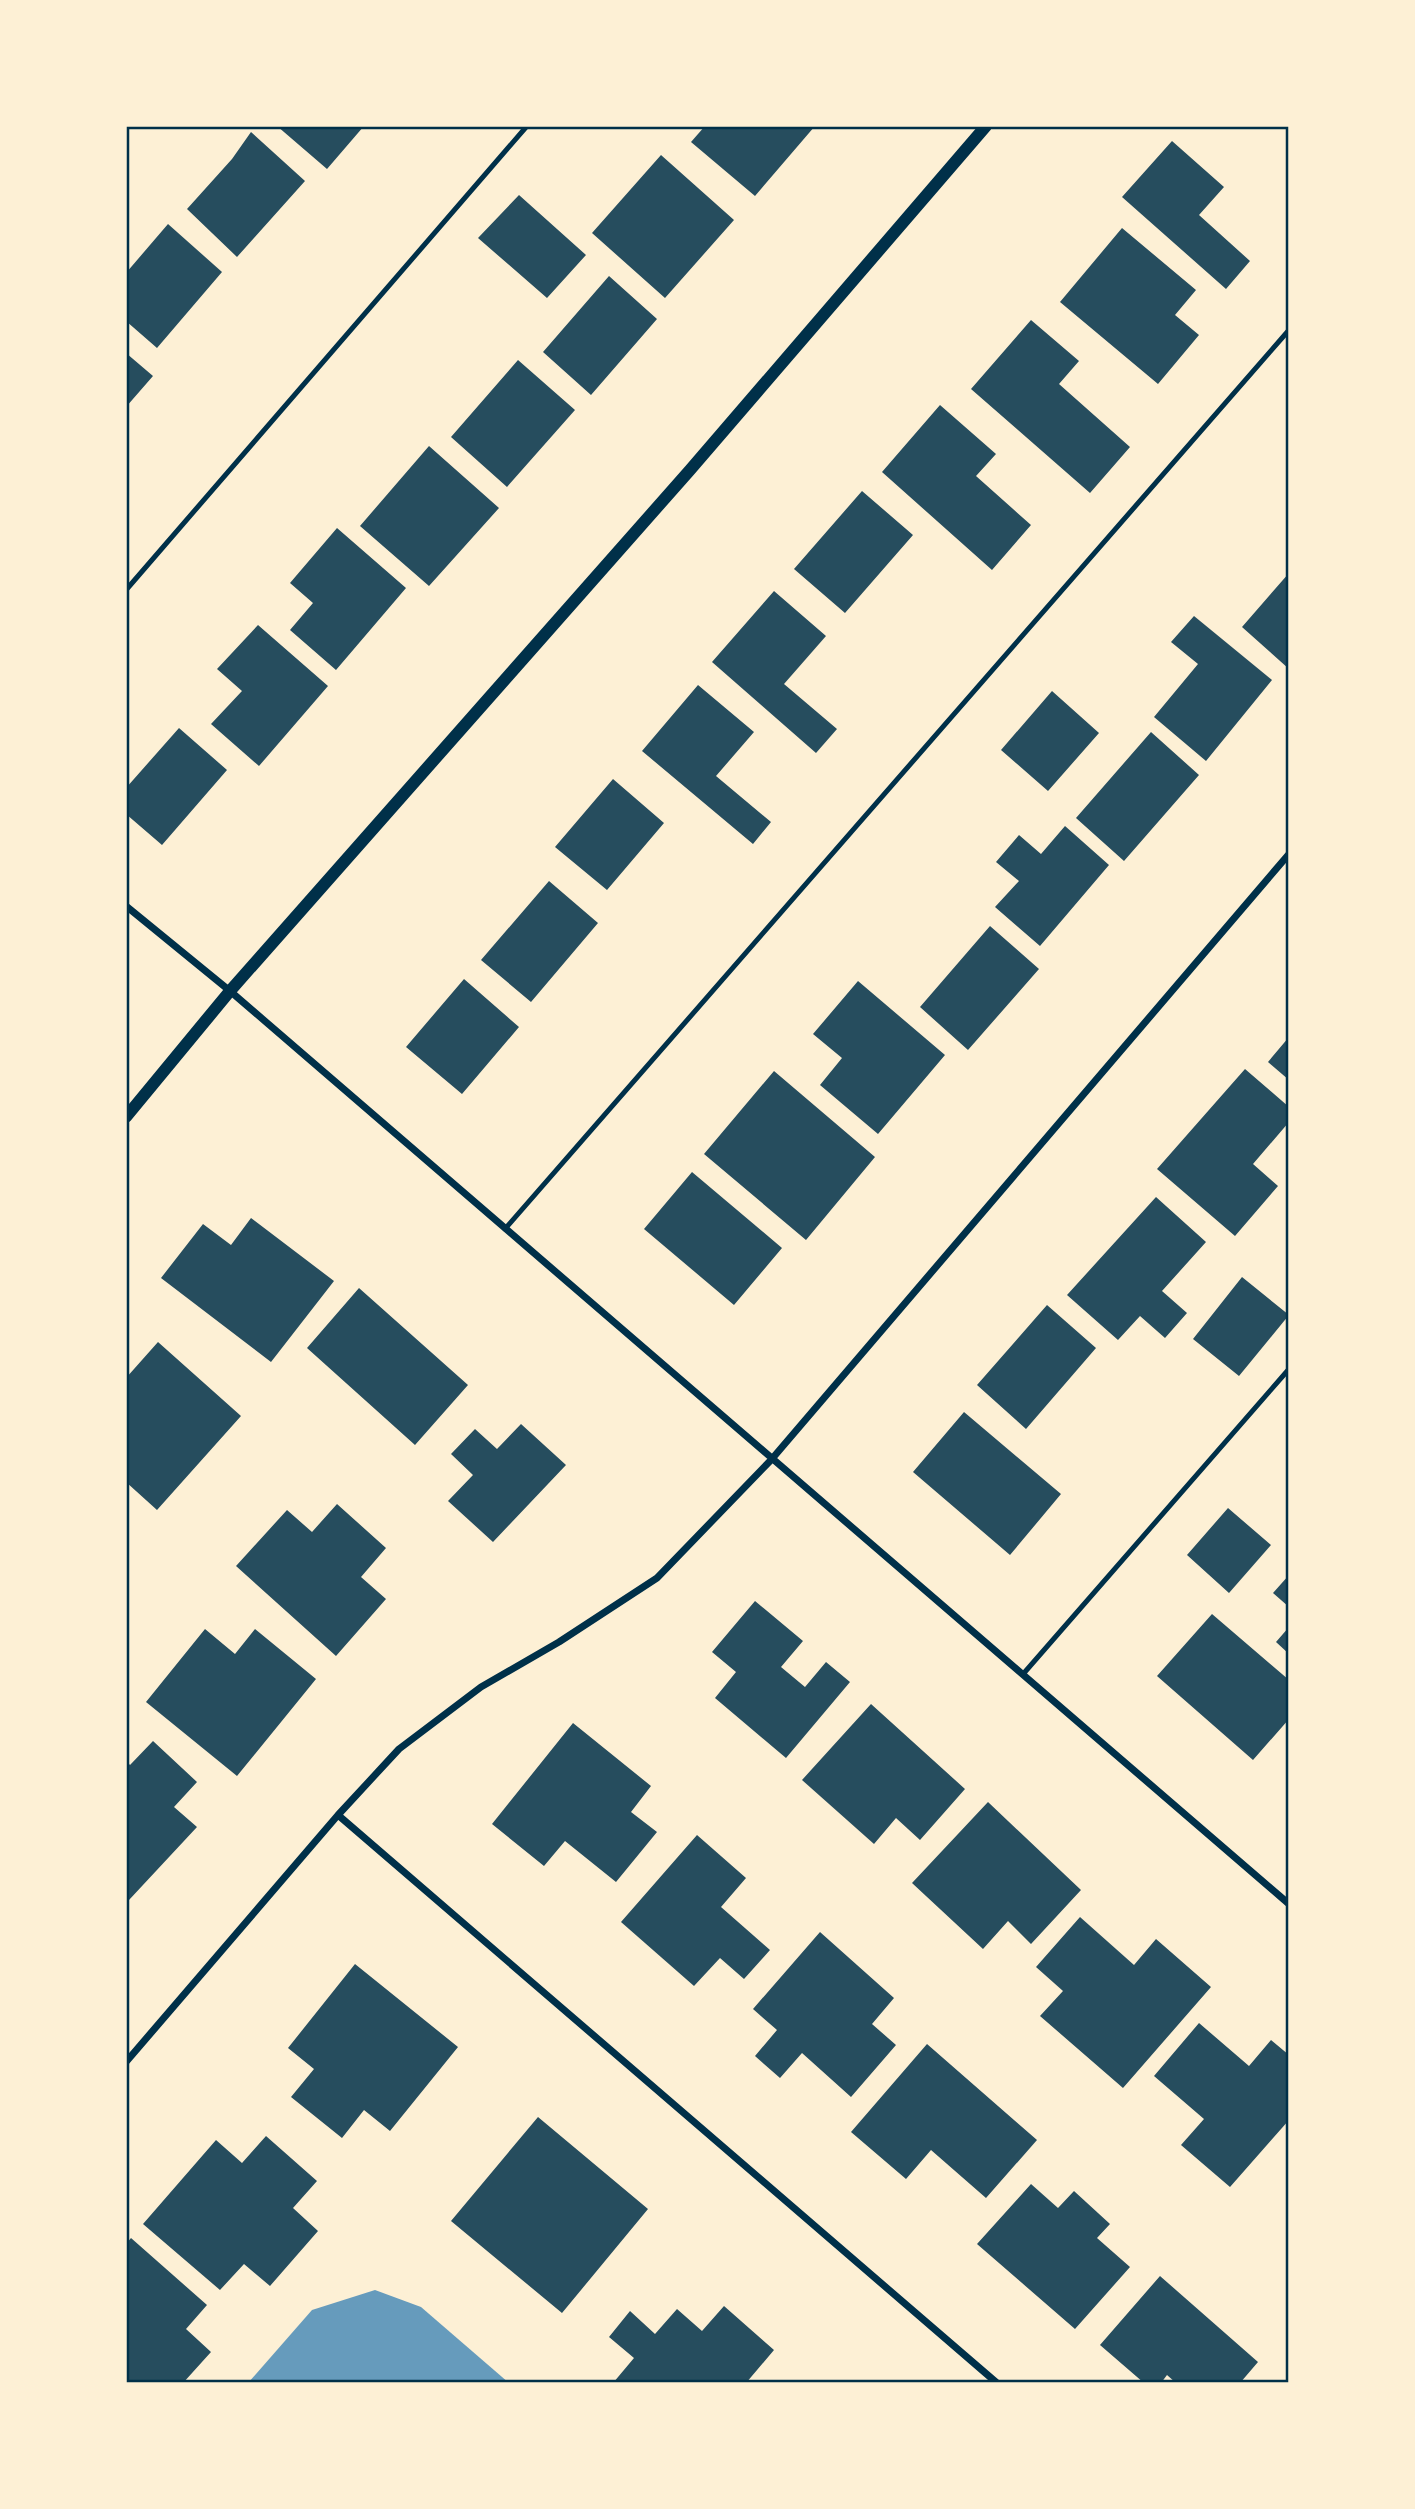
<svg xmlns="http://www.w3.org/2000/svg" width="1415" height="2509" viewBox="0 0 1415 2509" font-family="'Nunito Sans',sans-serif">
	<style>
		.water { fill: #669bbc }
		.building { fill: #264d5e }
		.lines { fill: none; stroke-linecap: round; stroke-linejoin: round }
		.service { stroke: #003049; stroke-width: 5 }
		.minor { stroke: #003049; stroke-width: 7 }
		.tertiary { stroke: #003049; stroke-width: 12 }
		.neatline { fill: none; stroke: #003049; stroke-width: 2.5 }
	</style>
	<rect width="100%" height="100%" fill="#fdf0d5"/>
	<path class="water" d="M375,2290l46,17 88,76h-261l64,-73z"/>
	<path class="building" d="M277,126h87l-37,43z
		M705,126h110l-60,70 -64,-54z
		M251,132l54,49 -68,76 -50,-48 45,-50z
		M1172,141l52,46 -25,28 51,46 -24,28 -104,-92z
		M661,155l73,65 -69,78 -73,-65z
		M519,195l67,60 -39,43 -69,-60z
		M168,224l54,48 -65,76 -31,-27v-48z
		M1122,228l74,62 -21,25 24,20 -41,49 -98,-82z
		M609,276l48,43 -66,76 -48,-43z
		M1031,320l48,41 -20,23 71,63 -40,46 -119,-104z
		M126,353l27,23 -27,31z
		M518,360l57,50 -68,77 -56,-50z
		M940,405l56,49 -20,22 55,49 -39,45 -110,-98z
		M429,446l70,62 -70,78 -69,-60z
		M862,491l51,44 -68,78 -51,-44z
		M337,528l69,60 -70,82 -46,-40 23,-27 -23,-20z
		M1289,573v96l-47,-42z
		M774,591l52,45 -42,48 53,45 -21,24 -104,-91z
		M1194,616l78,64 -66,81 -52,-44 44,-53 -27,-22z
		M258,625l70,61 -69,80 -48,-42 31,-33 -25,-22z
		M698,685l56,47 -38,44 55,46 -18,22 -111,-93z
		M1052,691l47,42 -51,58 -47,-41z
		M179,728l48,42 -65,75 -36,-31v-26z
		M1151,732l48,43 -75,86 -48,-43z
		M613,779l51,44 -57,67 -52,-43z
		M1065,826l44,39 -69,81 -45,-39 24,-26 -23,-19 23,-27 22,19z
		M549,881l49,42 -67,79 -50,-42z
		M990,926l49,43 -71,81 -48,-43z
		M464,979l55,48 -57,67 -56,-47z
		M858,981l87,74 -67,79 -58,-49 22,-27 -29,-24z
		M1289,1037v43l-21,-18z
		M1245,1069l44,38v15l-36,42 25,22 -43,50 -78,-67z
		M774,1071l101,86 -69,83 -102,-86z
		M692,1172l90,76 -48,57 -90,-76z
		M1156,1197l50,45 -44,49 25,22 -22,25 -25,-22 -22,24 -51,-45z
		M251,1218l83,63 -63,81 -110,-84 42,-54 28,21z
		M1242,1277l47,38 -50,61 -46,-37z
		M359,1288l109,97 -53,60 -108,-97z
		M1047,1305l49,43 -70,81 -49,-44z
		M158,1342l83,74 -84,94 -31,-28v-104z
		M964,1412l97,82 -51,61 -97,-83z
		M521,1424l45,41 -73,77 -45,-41 25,-26 -22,-21 24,-25 22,20z
		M337,1504l49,44 -25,29 25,22 -50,57 -100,-90 51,-56 25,22z
		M1228,1508l43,37 -42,48 -42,-38z
		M1289,1575v32l-16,-14z
		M755,1601l48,40 -22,26 24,20 21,-25 24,20 -64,76 -71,-60 21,-26 -24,-20z
		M1212,1614l77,66v39l-36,41 -96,-84z
		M1289,1627v27l-13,-12z
		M205,1629l30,25 20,-25 61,50 -79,97 -91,-74z
		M871,1704l94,85 -45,51 -24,-22 -22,26 -72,-64z
		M573,1723l78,63 -20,26 26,20 -41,50 -51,-41 -21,25 -52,-42z
		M153,1741l44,41 -23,25 23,20 -68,73 -3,-3v-136l4,4z
		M988,1802l93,88 -50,54 -23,-23 -25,28 -71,-66z
		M697,1835l49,43 -25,29 49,43 -26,29 -24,-21 -26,28 -73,-64z
		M1080,1917l54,48 22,-26 55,48 -88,101 -83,-72 23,-25 -27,-24z
		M820,1932l74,66 -22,26 24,21 -45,52 -49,-44 -22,25 -25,-22 22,-26 -24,-21z
		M355,1964l103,83 -68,84 -26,-21 -22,28 -51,-41 23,-28 -26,-21z
		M1199,2023l50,43 22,-26 18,15v65l-59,67 -49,-42 23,-26 -50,-43z
		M927,2044l110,96 -51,58 -55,-48 -25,29 -55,-47z
		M538,2117l110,92 -86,104 -111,-92z
		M266,2136l51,45 -24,27 25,23 -48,55 -26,-22 -24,26 -77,-66 73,-84 26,23z
		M1031,2184l27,24 16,-17 36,33 -13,14 33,29 -55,62 -98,-85z
		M131,2238l76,67 -21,24 25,23 -28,31h-57v-139z
		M1160,2276l98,86 -18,21h-64l-9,-8 -6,8h-17l-44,-38z
		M724,2306l50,44 -28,33h-133l21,-25 -25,-21 21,-26 25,23 22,-25 25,22z"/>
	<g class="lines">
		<path class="service" d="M126,590l401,-464
			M505,1229l784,-899
			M1024,1673l265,-304"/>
		<path class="minor" d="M126,906l104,85 1059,913
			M338,1815l659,568
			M126,2062l212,-247 61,-66 82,-62 78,-45 98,-64 114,-118 518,-606"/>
		<path class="tertiary" d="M126,1117l104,-126 460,-521 296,-344"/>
	</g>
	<rect width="1415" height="2509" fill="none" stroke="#fdf0d5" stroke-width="256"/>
	<rect x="128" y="128" width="1159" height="2253" class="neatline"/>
</svg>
